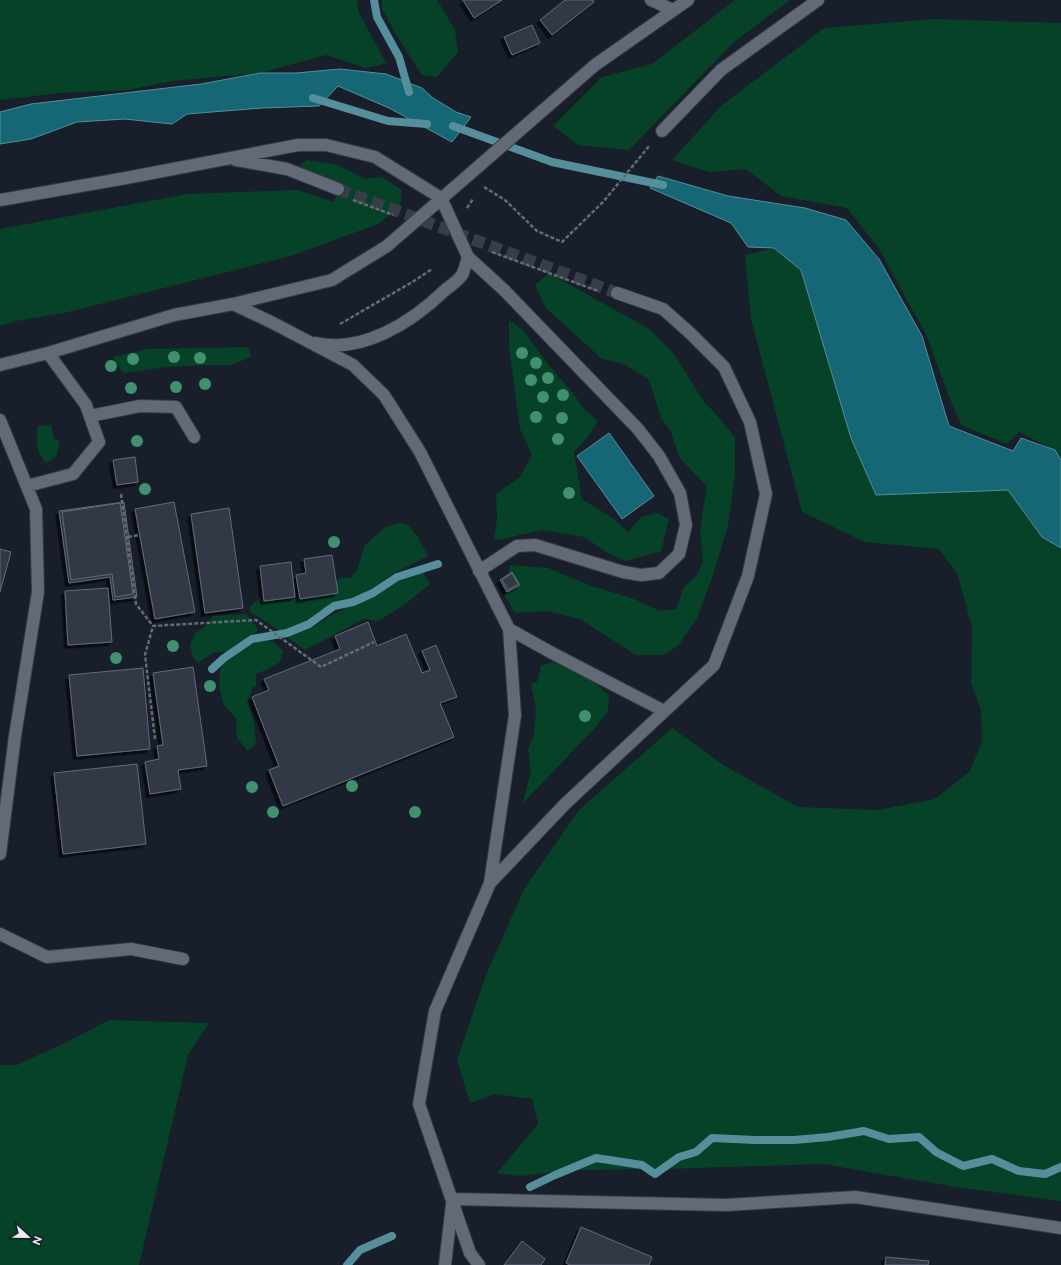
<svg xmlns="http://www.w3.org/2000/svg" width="1061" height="1265" viewBox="0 0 1061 1265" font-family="Raleway,sans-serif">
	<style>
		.green { fill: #054228 }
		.water { fill: #156775; stroke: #548f9b }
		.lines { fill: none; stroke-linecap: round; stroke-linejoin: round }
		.stream { stroke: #548f9b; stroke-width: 8 }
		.building { fill: #303744; stroke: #636b79; filter: url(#shadow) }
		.minor-tunnel { stroke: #373e48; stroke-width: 12; stroke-dasharray: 12 6; stroke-linecap: butt }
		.minor-casing { stroke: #363b44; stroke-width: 14 }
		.path { stroke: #656b75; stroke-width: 2.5; stroke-dasharray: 4 2; stroke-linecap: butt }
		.minor { stroke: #626a78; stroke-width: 12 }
		.tree { fill: #41916f }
	</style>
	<defs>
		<filter id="shadow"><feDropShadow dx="-3.5" dy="3.5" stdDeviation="0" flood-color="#0009"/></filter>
	</defs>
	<rect width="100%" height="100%" fill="#181f2a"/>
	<path class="green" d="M0,0h357l2,13 27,50 -20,5 -40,-13 -66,18 -87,8 -45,9 -69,3 -59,7z
		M382,0h55l18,30 3,22 -21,25 -15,-2 -27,-42 -13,-24z
		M735,0h55l-56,42 -105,108 -51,-5 -25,-19 49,-49 50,-13z
		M934,19l127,4v437l-7,-10 -35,-18 -12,12 -46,-19 -13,-31 -22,-60 -26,-46 -20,-38 -33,-42 -66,-12 -35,-27 -37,3 -37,-12 50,-55 102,-77z
		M307,160l31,5 27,14 17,-2 20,13 -2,17 -22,17 -87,32 -227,57 -48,8 -16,5v-97l187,-35 111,-4 36,12 7,-18 -42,-18z
		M774,248l27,22 75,225 132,-5 34,47 19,11v653l-99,-13 -139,-24 -158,5 -94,1 -52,6 -22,-3 41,-49 -6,-25 -37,-5 -25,9 -13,-43 29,-85 38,-86 55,-79 93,-82 53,38 73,41 80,3 57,-11 35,-28 12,-30 -1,-31 -10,-27 1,-56 -15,-54 -18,-24 -74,-7 -63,-30 -51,-193 -6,-64z
		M549,273l102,57 23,24 30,48 11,11 20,24v37l-7,52 -16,52 -15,40 -19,28 -15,9h-27l-56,-36 -33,-8 -32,2 -11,-18 6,-30 38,3 44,18 42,13 26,12 16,-2 8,-22 14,-13 5,-14 -3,-28 3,-23 4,-22 -28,-30 -8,-25 -10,-14 -12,-38 -25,-16 -22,-5 -56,-51 -11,-23z
		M509,320l15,11 26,36 23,26 10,15 15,13 -10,16 -14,15 8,47 32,20 14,13 13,-15 16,-4 12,6 -8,32 -35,10 -20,-9 -22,-15 -41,-7 -24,5 -18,5 -7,-1 3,-20 -1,-25 24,-17 12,-22 -12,-26 -11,-83z
		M248,347l3,10 -20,8h-26l-38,2 -44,6 -10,-16 34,-8z
		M51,425l3,14 6,2 -4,16 -10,6c-11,-13 -10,-21 -8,-37z
		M400,523l7,1 11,13 10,19 -36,18 -20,16 -15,8 -22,5 -43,26 -11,3 -16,-11 -15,-9v-5l10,-9 51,2 30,-22h9l7,-8 8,-25 20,-18z
		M413,571h9l8,13 -26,21 -26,16 -14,-2 -59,31 -17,-12 7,-8 18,-3 22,-14 26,-11 11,-5z
		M246,614l13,16c-13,8 -28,25 -45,22l-16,11 -5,-6 -3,-12 5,-12 10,-6 8,-11z
		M257,639l17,3 9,9 -3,11 -14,8 -10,4v12l-3,1 -6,15 7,20 2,22 -8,7 -11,-13c-1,-5 1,-14 -1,-19 -2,-5 -9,-9 -12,-14 -3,-8 -5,-17 -5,-25 1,-24 19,-31 38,-41z
		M552,662l37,16 20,17 -1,16 -15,19 -70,73 8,-32 -3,-22 6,-15 2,-25 -5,-25 6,-2 4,-16z
		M109,1020l100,3 -21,32 -49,210h-139v-200h17l54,-25z"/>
	<path class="water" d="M340,69l46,5 36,14 11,10 23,14 15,5 -19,25 -63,-34 -51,-22 -19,20 -57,2 -75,6 -15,10 -47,-5 -48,3 -46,17 -31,5v-32l31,-8 170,-20 59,-11h36z
		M658,176l70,20 77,12 41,12 33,39 43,77 27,90 64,25 8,-13 34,12 6,10v88l-19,-11 -34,-47 -132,5 -25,-57 -50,-168 -27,-22 -26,-1 -17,-24 -81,-35z
		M609,433l45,63 -32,23 -45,-63z"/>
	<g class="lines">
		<path class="stream" d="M374,0l3,17 22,40 10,35
			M313,98l75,23 39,3
			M453,126l99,36 111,23
			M212,669l12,-11 28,-19 35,-6 22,-9 25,-18 19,-4 20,-9 24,-16 41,-13
			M530,1187l25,-12 41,-17 46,7 13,9 24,-17 17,-5 16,-14 43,2h39l34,-3 36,-6 25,8 30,-2 17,15 27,14 29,-7 27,12 26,3 16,-7
			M347,1265l13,-15 32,-14"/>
	</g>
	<path class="building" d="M463,0h39l-28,18z
		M565,0h28l1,2 -42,33 -12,-15z
		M532,25l8,18 -28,12 -8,-18z
		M135,457l3,25 -21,3 -4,-25z
		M124,502l13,95 -24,3 -3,-23 -41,6 -10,-72z
		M174,502l21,110 -40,7 -20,-110z
		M120,503l13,91 -18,3 -3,-23 -41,6 -9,-68z
		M229,508l14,100 -38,5 -14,-99z
		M0,549l11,3 -11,40z
		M332,555l6,38 -38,6 -4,-24 10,-2 -2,-14z
		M291,562l4,35 -31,4 -4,-35z
		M512,572l8,13 -13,7 -7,-12z
		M512,573l6,11 -10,6 -6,-10z
		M108,588l4,54 -44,3 -3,-54z
		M368,622l9,24 29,-12 16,39 8,-3 -8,-19 14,-6 21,52 -17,6 14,34 -171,69 -14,-36 10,-4 -27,-69 17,-7 -5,-11 76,-30 -5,-13z
		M193,667l14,99 -29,4 3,19 -31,5 -5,-32 14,-3 -2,-13 6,-1 -10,-72z
		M143,668l7,81 -73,7 -8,-81z
		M137,764l9,80 -83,10 -9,-81z
		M581,1227l71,30 -3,8h-79l-4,-2z
		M522,1241l23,18 -4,6h-37z
		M886,1257l43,4 -1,4h-43z"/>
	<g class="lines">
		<path class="minor-tunnel" d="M338,189l279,104"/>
		<g class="minor-casing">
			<path id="minor" d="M651,0l22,10
				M662,131l59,-61 97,-70
				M236,160l51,9 51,20
				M0,200l126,-22 172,-33h28l49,12 66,41 27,59 36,33 134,139 21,27 21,37 6,32 -7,29 -20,19 -18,2 -18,-3 -88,-27 -18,1 -38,25
				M233,304l40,19 80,42 31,30 36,57 89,177 6,86 -25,168
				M316,343c46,11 96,-21 128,-52 6,-5 14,-10 18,-16 3,-6 4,-12 6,-18
				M0,365l48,-12 126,-38 59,-11 99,-24 55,-34 208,-181 93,-65
				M90,416l50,-10 36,1 18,30
				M0,420l36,89 2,83 -23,144 -15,118
				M27,486l46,-12 26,-32 -13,-37 -38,-52
				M509,629l43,24 112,58
				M0,934l47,23 84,-8 52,10
				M452,1199l274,6 129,-8 206,31
				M445,1265l7,-61
				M479,1265l-9,-12 -51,-149 16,-93 55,-128 75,-79 149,-139 34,-89 18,-82 -16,-72 -26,-55 -34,-34 -27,-24 -46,-16"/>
		</g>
		<path class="path" d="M484,187l21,13 32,31 25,11 41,-40 47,-57
			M353,200l40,15
			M467,208l6,-9
			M492,252l106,39
			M340,324l74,-43 18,-12
			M121,494l15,110 17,22
			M128,537l12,-2
			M155,739l-10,-84 8,-29 103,-6 65,47 53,-25"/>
		<use href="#minor" class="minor"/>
	</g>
	<g class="tree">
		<circle cx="522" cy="353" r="6"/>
		<circle cx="174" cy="357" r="6"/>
		<circle cx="200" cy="358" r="6"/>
		<circle cx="133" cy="359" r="6"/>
		<circle cx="536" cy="363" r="6"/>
		<circle cx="111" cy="366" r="6"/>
		<circle cx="548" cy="378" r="6"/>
		<circle cx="531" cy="380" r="6"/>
		<circle cx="205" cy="384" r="6"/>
		<circle cx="176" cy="387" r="6"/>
		<circle cx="131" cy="388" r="6"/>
		<circle cx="563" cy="395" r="6"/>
		<circle cx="543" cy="397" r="6"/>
		<circle cx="536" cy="417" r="6"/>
		<circle cx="562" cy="418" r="6"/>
		<circle cx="558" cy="439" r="6"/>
		<circle cx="137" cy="441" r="6"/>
		<circle cx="145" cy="489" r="6"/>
		<circle cx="569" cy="493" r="6"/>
		<circle cx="334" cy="542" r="6"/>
		<circle cx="173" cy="646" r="6"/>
		<circle cx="116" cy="658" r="6"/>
		<circle cx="210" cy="686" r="6"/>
		<circle cx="585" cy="716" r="6"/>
		<circle cx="352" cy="786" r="6"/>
		<circle cx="252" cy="787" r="6"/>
		<circle cx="273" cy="812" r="6"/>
		<circle cx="415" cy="812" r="6"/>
	</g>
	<g transform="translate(28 1237) rotate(112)" stroke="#181f2a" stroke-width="3" paint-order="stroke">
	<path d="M0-3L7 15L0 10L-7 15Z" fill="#e8edf5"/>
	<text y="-6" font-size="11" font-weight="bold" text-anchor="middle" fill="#e8edf5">N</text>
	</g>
</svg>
